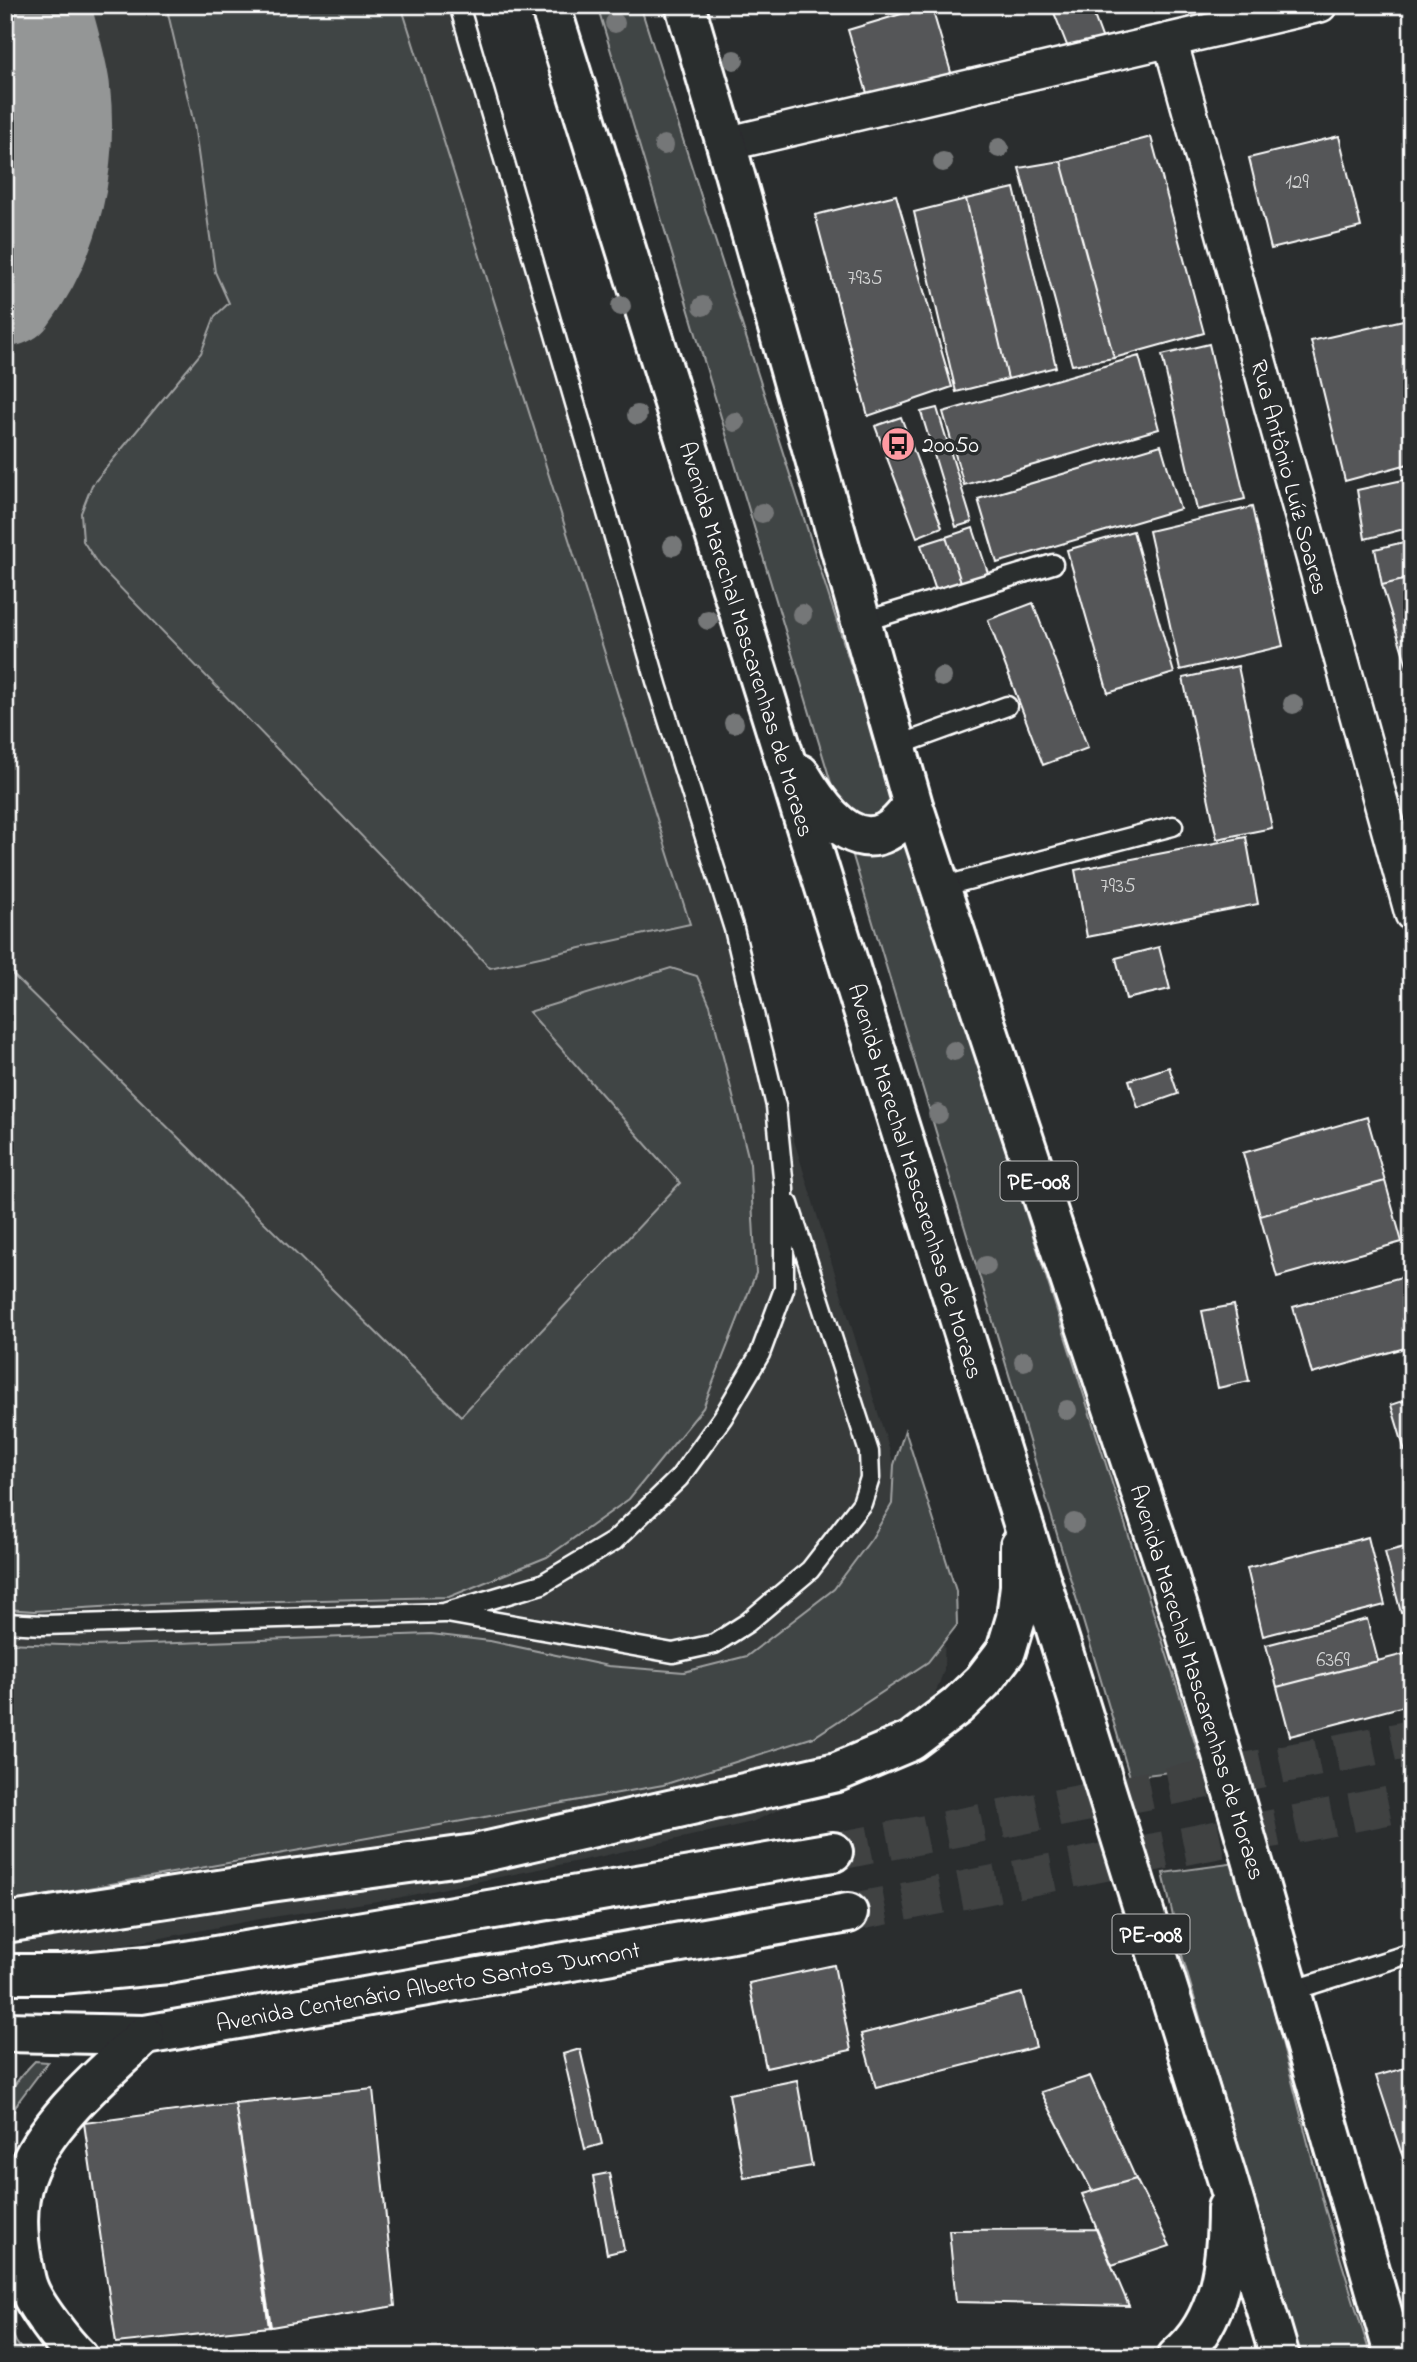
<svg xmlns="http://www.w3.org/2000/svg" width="1417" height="2362" viewBox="0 0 1417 2362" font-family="'Indie Flower',sans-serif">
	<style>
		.built { fill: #373a3b }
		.green { fill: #414445; stroke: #a0a2a2; stroke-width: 2 }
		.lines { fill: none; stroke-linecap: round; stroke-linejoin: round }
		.taxiway { stroke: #949696; stroke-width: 108 }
		.building { fill: #555758; stroke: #fff; stroke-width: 2 }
		.secondary-tunnel { stroke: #3f4243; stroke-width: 38; stroke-dasharray: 38 19; stroke-linecap: butt }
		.service-casing { stroke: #fff; stroke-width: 23 }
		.minor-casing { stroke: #fff; stroke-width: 38 }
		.secondary-casing { stroke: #fff; stroke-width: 44 }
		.trunk-casing { stroke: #fff; stroke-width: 44 }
		.service { stroke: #2a2d2e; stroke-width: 18 }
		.minor { stroke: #2a2d2e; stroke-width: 33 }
		.secondary { stroke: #2a2d2e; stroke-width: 38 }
		.trunk { stroke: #2a2d2e; stroke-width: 38 }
		.tree { fill: #757778 }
		.labels { text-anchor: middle; stroke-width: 7; stroke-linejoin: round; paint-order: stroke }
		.number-label { font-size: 21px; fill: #d4d5d5 }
		.shield { fill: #2a2d2e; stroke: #bfc0c0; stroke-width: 2 }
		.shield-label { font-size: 23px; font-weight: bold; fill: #fff }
		.poi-label { font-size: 24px; fill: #fff; stroke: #2a2d2e; text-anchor: start }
		.street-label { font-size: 24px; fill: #fff; stroke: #2a2d2e }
	</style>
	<rect width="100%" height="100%" fill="#2a2d2e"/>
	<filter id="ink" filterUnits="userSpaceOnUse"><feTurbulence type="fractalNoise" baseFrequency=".0143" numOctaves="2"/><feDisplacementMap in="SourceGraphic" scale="14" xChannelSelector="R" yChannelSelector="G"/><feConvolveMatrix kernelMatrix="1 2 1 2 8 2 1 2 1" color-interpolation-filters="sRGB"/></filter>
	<g filter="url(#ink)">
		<path class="built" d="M5,5h446l292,970 186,603 16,42 -1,50 -19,52 -71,54 -102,46 -149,34 -206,42 -137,21 -181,35 -74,10z"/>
		<path class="green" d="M166,5h235l289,919 -200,44 -391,-402 -16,-25 -2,-28 11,-28 109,-132 14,-37 14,-13 -14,-31 -21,-148z
			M597,5h43l563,1763 -73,9z
			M5,967l456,449 219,-233 -151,-171 142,-44 26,8 13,29 40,159 6,109 -53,135 -74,91 -82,58 -98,40 -299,7 -116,7 -29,-2z
			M905,1430l51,161 1,34 -29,37 -114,75 -151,48 -658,118v-260l86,3 340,-12 59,7 118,25 76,6 63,-16 87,-67 38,-51 20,-34 2,-39z
			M1236,1863l89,346 46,148h-72l-116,-398 -20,-86z
			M35,2061l13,1 -30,40 -13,26c0,-35 6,-42 30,-67z
			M5,2319l11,23 11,15h-22z"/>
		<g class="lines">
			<path class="taxiway" d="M5,293c44,-58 59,-132 51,-204 -4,-28 -14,-56 -20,-84"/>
		</g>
		<path class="building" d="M931,5l22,74 -83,24 -22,-73z
			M1051,5h39l15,40 -33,13z
			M1339,136l22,91 -90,22 -22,-91z
			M1151,137l53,196 -90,25 -53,-197z
			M1061,161l53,197 -42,7 -53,-197z
			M1014,188l42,179 -48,12 -42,-180z
			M896,195l56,192 -84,29 -53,-201z
			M966,199l42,180 -52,13 -42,-180z
			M1412,318v145l-67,18 -34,-140z
			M1209,344l36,155 -48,11 -35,-155z
			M1139,356l20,73 -195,56 -21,-73z
			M937,408l35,114 -16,5 -35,-115z
			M901,417l41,110 -25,10 -42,-111z
			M1161,445l19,64 -183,54 -19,-64z
			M1412,478v49l-47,12 -8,-49z
			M1252,507l31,139 -103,24 -31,-139z
			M973,528l16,48 -27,9 -16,-48z
			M1133,531l41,142 -66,20 -41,-143z
			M946,537l16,48 -25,9 -16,-49z
			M1412,540v38l-30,7 -7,-36z
			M1412,578v104l-30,-97z
			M1033,603l55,145 -45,17 -55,-145z
			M1238,666l34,162 -55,11 -34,-161z
			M1246,837l12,67 -171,33 -12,-67z
			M1159,947l11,42 -44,10 -10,-41z
			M1169,1067l9,27 -40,14 -9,-28z
			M1367,1117l18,64 -125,35 -17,-63z
			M1385,1181l17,61 -125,35 -17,-61z
			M1412,1274v72l-100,28 -19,-67z
			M1234,1305l15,76 -31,7 -16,-77z
			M1412,1398v51l-7,2 -14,-46z
			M1368,1537l17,68 -122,31 -16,-68z
			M1412,1545v65l-11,3 -16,-61z
			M1367,1619l11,42 -101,26 -11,-42z
			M1412,1652v52l-122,32 -13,-49z
			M834,1965l17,85 -85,18 -17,-85z
			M1022,1993l14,54 -160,41 -15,-54z
			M580,2049l22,95 -17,5 -22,-95z
			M1412,2066v84l-11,2 -25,-76z
			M1090,2076l46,103 -44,12 -51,-99z
			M797,2080l15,86 -68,12 -15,-84z
			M373,2089l22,217 -124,21 -36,-224z
			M235,2103l34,224 -153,16 -32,-220z
			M1412,2150v30l-11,-28z
			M609,2173l15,77 -17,4 -14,-78z
			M1136,2179l34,67 -58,19 -30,-71z
			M1096,2229l33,77 -173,-4 -7,-72z"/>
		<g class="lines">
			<path class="secondary-tunnel" d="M833,1852l579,-113
				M848,1913l564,-112"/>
			<g class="service-casing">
				<path id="service" d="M862,622l191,-58
					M897,746l110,-40
					M941,887l232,-61
					M447,1613l226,40 41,-9 33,-21 63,-53 52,-67 8,-25 -1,-26 -80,-248
					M5,1623l38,2 401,-12 98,-29 72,-43 65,-63 44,-61 37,-63 24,-65v-101l-8,-82 -42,-177 -76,-241 -199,-683
					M1291,1991l121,-38"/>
			</g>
			<g class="minor-casing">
				<path id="minor" d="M1170,40l242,874
					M726,144l594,-139"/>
			</g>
			<g class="secondary-casing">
				<path id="secondary" d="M5,1974h56l107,-10 665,-112
					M5,2032l140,3 703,-122"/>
			</g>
			<g class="trunk-casing">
				<path id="trunk" d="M550,5l677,2173 53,179
					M685,5l41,139 187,661 255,769 42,139 185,644
					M800,774c16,27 49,78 86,58 12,-6 19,-17 27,-27
					M5,1923l265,-41 205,-28 362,-82 74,-31 46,-35 26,-25 23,-30 10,-33 4,-32v-40
					M78,2357c-14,-13 -44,-53 -50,-70 -3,-7 -4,-17 -6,-26 -5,-27 -6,-58 3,-84 18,-53 80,-105 120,-142
					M1177,2357c44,-36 50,-97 50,-149"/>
			</g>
			<use href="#service" class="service"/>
			<use href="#minor" class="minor"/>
			<use href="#secondary" class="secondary"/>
			<use href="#trunk" class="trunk"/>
		</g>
		<g class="tree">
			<circle cx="615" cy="23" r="10"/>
			<circle cx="734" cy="60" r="10"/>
			<circle cx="664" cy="145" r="10"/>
			<circle cx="999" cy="148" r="10"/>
			<circle cx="943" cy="162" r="10"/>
			<circle cx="621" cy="306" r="10"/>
			<circle cx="703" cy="306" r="10"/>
			<circle cx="637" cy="415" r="10"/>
			<circle cx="735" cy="422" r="10"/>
			<circle cx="762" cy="513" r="10"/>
			<circle cx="673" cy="546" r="10"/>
			<circle cx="802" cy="614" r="10"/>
			<circle cx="708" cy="620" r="10"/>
			<circle cx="942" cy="677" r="10"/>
			<circle cx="1293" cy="704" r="10"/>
			<circle cx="734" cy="723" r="10"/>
			<circle cx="954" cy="1051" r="10"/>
			<circle cx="938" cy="1114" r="10"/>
			<circle cx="986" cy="1266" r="10"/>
			<circle cx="1024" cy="1361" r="10"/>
			<circle cx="1067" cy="1410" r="10"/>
			<circle cx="1074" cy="1523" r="10"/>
		</g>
	</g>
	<defs>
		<g id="bus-disc" transform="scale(1.75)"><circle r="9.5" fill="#ff9aa2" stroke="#2a2d2e"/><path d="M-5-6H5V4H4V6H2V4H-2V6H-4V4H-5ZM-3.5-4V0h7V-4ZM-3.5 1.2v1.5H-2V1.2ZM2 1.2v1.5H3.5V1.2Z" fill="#111"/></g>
	</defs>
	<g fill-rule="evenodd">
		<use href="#bus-disc" x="898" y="444"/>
	</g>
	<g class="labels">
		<g class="number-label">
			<text x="1297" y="188">129</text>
			<text x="865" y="284">7935</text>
			<text x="1118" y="892">7935</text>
			<text x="1333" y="1666">6369</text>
		</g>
		<g class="shield">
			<rect x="1000.5" y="1161.5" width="77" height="39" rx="5"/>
			<rect x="1112.5" y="1914.5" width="77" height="39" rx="5"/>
		</g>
		<g class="shield-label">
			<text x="1039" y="1189">PE-008</text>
			<text x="1151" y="1942">PE-008</text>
		</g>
		<g class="poi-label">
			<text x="922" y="452">20050</text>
		</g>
		<g class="street-label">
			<text transform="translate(1290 477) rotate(75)" y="8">Rua Antônio Luíz Soares</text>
			<text transform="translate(747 639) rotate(73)" y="8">Avenida Marechal Mascarenhas de Moraes</text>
			<text transform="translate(916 1181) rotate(73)" y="8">Avenida Marechal Mascarenhas de Moraes</text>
			<text transform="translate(1198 1682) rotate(73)" y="8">Avenida Marechal Mascarenhas de Moraes</text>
			<text transform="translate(428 1986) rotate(-10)" y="8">Avenida Centenário Alberto Santos Dumont</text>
		</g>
	</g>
	<rect width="1417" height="2362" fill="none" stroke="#2a2d2e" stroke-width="28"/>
	<rect x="14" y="14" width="1389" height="2334" fill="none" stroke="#fff" stroke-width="2.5" filter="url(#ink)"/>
</svg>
